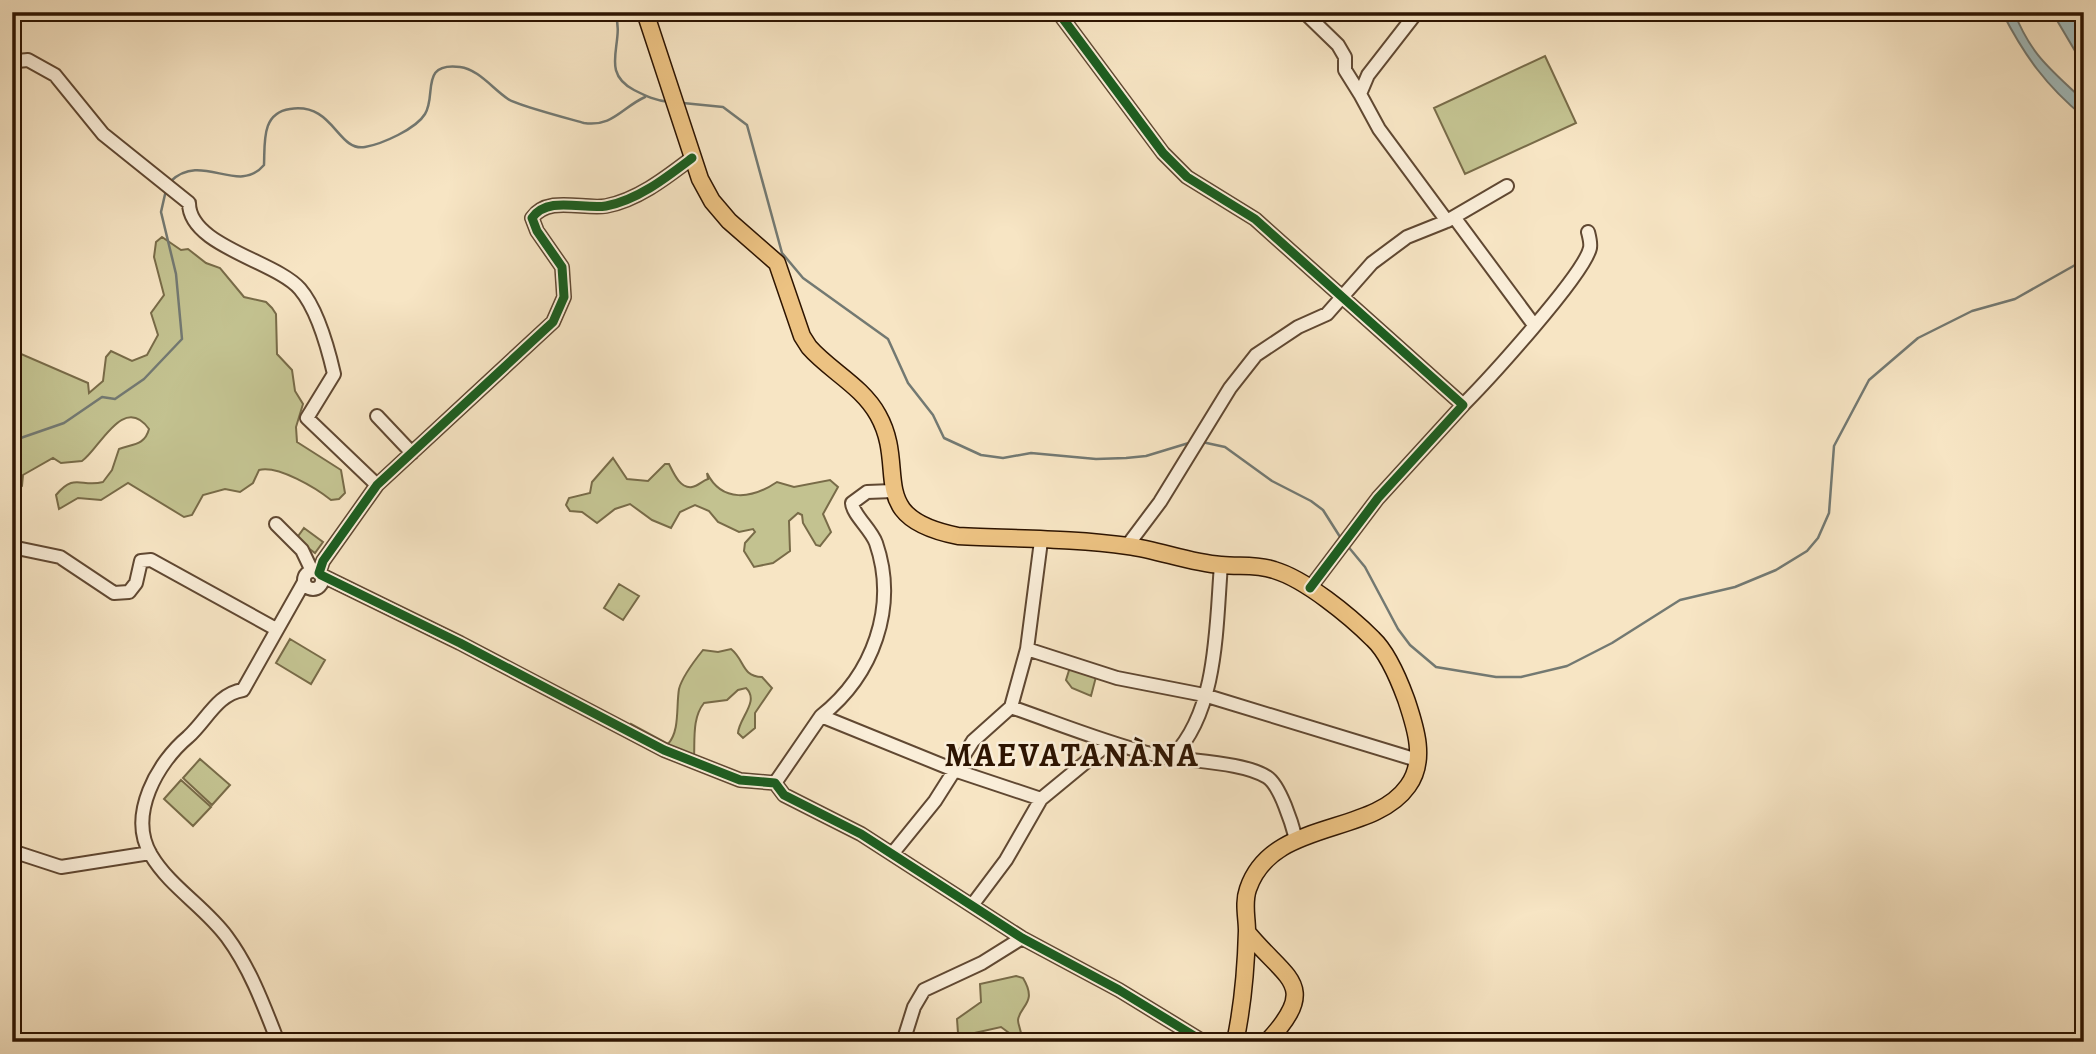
<svg xmlns="http://www.w3.org/2000/svg" width="2096" height="1054" viewBox="0 0 2096 1054" font-family="Alegreya,serif">
	<style>
		.green { fill: #c3c290; stroke: #786b48; stroke-width: 2 }
		.water { fill: #a1bcbe; stroke: #737972; stroke-width: 2 }
		.lines { fill: none; stroke-linecap: round; stroke-linejoin: round }
		.stream { stroke: #737972; stroke-width: 2.5 }
		.minor-casing { stroke: #604832; stroke-width: 16 }
		.major-casing { stroke: #2d1401; stroke-width: 19 }
		.minor { stroke: #faeed9; stroke-width: 12 }
		.major { stroke: #ecc282; stroke-width: 16 }
		.cycleway-casing { stroke: #faeed9; stroke-width: 13 }
		.cycleway { stroke: #1b5e20; stroke-width: 9 }
		.labels { text-anchor: middle; stroke-width: 5; stroke-linejoin: round; paint-order: stroke }
		.district-label { font-size: 33px; font-weight: bold; letter-spacing: 2px; fill: #2d1401; stroke: #faeed9 }
	</style>
	<rect width="100%" height="100%" fill="#f7e5c4"/>
	<filter id="stains"><feTurbulence type="fractalNoise" baseFrequency=".00286" numOctaves="4"/><feColorMatrix values="0 0 0 0 .2 0 0 0 0 .09 0 0 0 0 .02 0 0 0 .5 -.17"/></filter>
	<radialGradient id="worn" r=".72"><stop offset=".6" stop-color="#630" stop-opacity="0"/><stop offset="1" stop-color="#630" stop-opacity=".3"/></radialGradient>
	<path class="green" d="M1545,56l31,67 -111,51 -31,-66z
		M162,237l19,13 7,-1 18,14 14,5 24,29 22,5 6,6 4,6 1,40 15,16 3,21 8,13 -7,23 1,15 44,28 4,23 -6,6 -8,1c-15,-12 -53,-35 -72,-30l-6,13 -13,9 -15,-3 -22,6 -11,20 -8,2 -56,-34 -27,17 -23,-2 -19,11 -3,-14c19,-23 25,-7 47,-13l9,-12 7,-21c14,-5 26,-4 30,-20 -26,-36 -50,21 -67,32l-21,2 -8,-5 -30,17 -1,11 -10,8v-144l76,33 1,10 14,-12 3,-24 5,-6 21,10 15,-6 11,-20 -7,-22 13,-18 -10,-38 2,-15z
		M613,458l14,21 21,2 17,-17h4c4,8 11,25 23,23 6,-1 10,-6 16,-8l-1,-6c15,30 45,26 70,9l17,5 36,-7 8,7 -15,27 8,18 -11,14 -4,-1 -13,-22 -1,-8 -4,-2 -9,8 1,30 -17,12 -19,4 -10,-16 1,-8 10,-11 -2,-3 -14,3 -21,-10 -9,-11 -14,-6 -15,7 -9,16 -19,-8 -22,-16 -15,5 -18,14 -15,-11 -12,-1 -4,-6 3,-7 21,-5 2,-11z
		M304,528l19,14 -8,11 -19,-14z
		M619,584l20,12 -16,24 -19,-12z
		M290,639l35,21 -14,24 -35,-21z
		M731,649c14,11 10,27 31,28l10,11 -17,25v15l-12,10 -5,-5c1,-15 22,-32 8,-45l-8,2 -11,10 -23,3c-12,15 -9,36 -10,55l-66,-26 3,-8 37,20c12,-13 8,-37 11,-55 3,-12 16,-29 24,-39l15,2z
		M1071,664l26,9 -6,23 -19,-8 -6,-8z
		M200,759l30,26 -18,20 -29,-27z
		M181,780l30,27 -18,19 -29,-27z
		M1016,976l7,2c15,25 -3,27 -5,42 0,6 4,11 3,17l-5,1 -15,-11 -31,7 -12,-1 -1,-14 24,-17 -1,-18z"/>
	<path class="water" d="M2002,12h12c18,45 37,57 70,89v16c-38,-31 -60,-62 -82,-105z
		M2052,12h32v54z"/>
	<g class="lines">
		<path class="stream" d="M615,12c11,31 -17,59 19,78 12,6 22,11 36,12
			M683,103l40,4 24,18 35,128 21,25 85,61 20,44 25,32 11,23 37,17 22,3 28,-5 65,6 30,-1 20,-2 46,-14
			M171,181c31,-30 67,15 93,-16 1,-22 -3,-52 26,-56 44,-7 47,43 75,38 17,-3 51,-18 60,-33 12,-19 -6,-52 35,-47 18,2 33,22 48,32 8,6 62,20 76,24 29,4 37,-15 61,-26
			M12,441l52,-18 38,-26 13,2 29,-20 38,-40 -6,-65 -15,-62 5,-22
			M1202,442l23,5 47,34 39,20 12,9 19,30
			M1346,544l19,23 33,62 12,16 26,22 60,10h25l46,-11 45,-23 68,-43 55,-13 41,-17 31,-19 11,-13 11,-25 5,-67 35,-66 49,-42 54,-27 43,-12 69,-39"/>
		<g class="minor-casing">
			<path id="minor" d="M1058,12l105,141 24,24 68,42 208,186 -85,93 -68,90
				M1304,12l34,33 7,12v13l15,24
				M1417,12l-49,63 -8,19 19,35 68,92
				M12,65l5,-4 11,-1 27,15 48,59 86,69c0,43 87,58 111,86 18,21 28,59 34,85l-27,44 70,67
				M1454,217l80,108
				M1463,405c23,-23 121,-130 127,-157 1,-5 -1,-12 -2,-16
				M377,416l35,37
				M276,524l26,26 10,21
				M1127,546l33,-44 70,-114 26,-33 42,-28 29,-13 45,-51 35,-26 40,-16 60,-35
				M12,547l48,10 54,36 15,-1 7,-9 5,-22 10,-1 125,69
				M304 580a9 9 0 1 1 18 0a9 9 0 1 1-18 0Z
				M319,573l4,-12 54,-76 176,-163 11,-25 -2,-30 -25,-36 -5,-13c16,-23 52,-8 74,-12 32,-6 61,-29 86,-48
				M321,575l139,68 204,107 76,30 35,3 9,12 77,39 161,104 97,52 85,52
				M1027,649l90,29 87,17 213,65
				M1011,707l16,-58 14,-108
				M821,716c52,-41 77,-109 55,-173 -5,-14 -23,-28 -24,-40l15,-11 26,-1
				M1173,756c45,-46 43,-131 48,-191
				M775,783l46,-67 133,54 87,29
				M12,851l49,16 89,-14
				M892,854l43,-53 38,-60 38,-34c46,16 90,34 136,46 33,9 93,7 120,24 13,8 25,47 29,62
				M973,904l33,-44 35,-61 68,-56
				M278,1042c-14,-36 -28,-74 -51,-105 -22,-30 -57,-50 -76,-82 -24,-40 7,-93 37,-118 19,-17 29,-43 55,-47l61,-108
				M903,1042l11,-35 10,-17 58,-27 40,-25"/>
		</g>
		<g class="major-casing">
			<path id="major" d="M645,12l55,167 12,22 17,20 48,42 25,73 7,11c21,24 53,39 69,68 31,55 -15,102 80,121 56,3 115,2 170,10 31,4 62,17 93,19 18,2 35,-1 53,5 31,9 76,46 99,69 15,14 26,41 33,60 9,27 21,61 2,87 -36,51 -136,32 -160,103 -5,14 -1,28 -1,42 -1,37 -4,74 -12,111
				M1247,932c39,48 74,52 20,110"/>
		</g>
		<use href="#minor" class="minor"/>
		<use href="#major" class="major"/>
		<g class="cycleway-casing">
			<path id="cycleway" d="M1058,12l105,141 24,24 68,42 208,186 -85,93 -68,90
				M319,573l4,-12 54,-76 176,-163 11,-25 -2,-30 -25,-36 -5,-13c16,-23 52,-8 74,-12 32,-6 61,-29 86,-48
				M321,575l139,68 204,107 76,30 35,3 9,12 77,39 161,104 97,52 85,52"/>
		</g>
		<use href="#cycleway" class="cycleway"/>
	</g>
	<g class="labels">
		<g class="district-label">
			<text x="1072" y="766">MAEVATANÀNA</text>
		</g>
	</g>
	<rect width="2096" height="1054" fill="none" stroke="#f7e5c4" stroke-width="42"/>
	<rect x="14" y="14" width="2068" height="1026" fill="none" stroke="#2d1401" stroke-width="3.5"/>
	<rect x="21" y="21" width="2054" height="1012" fill="none" stroke="#2d1401" stroke-width="2"/>
	<rect width="100%" height="100%" filter="url(#stains)"/>
	<rect width="100%" height="100%" fill="url(#worn)"/>
</svg>
